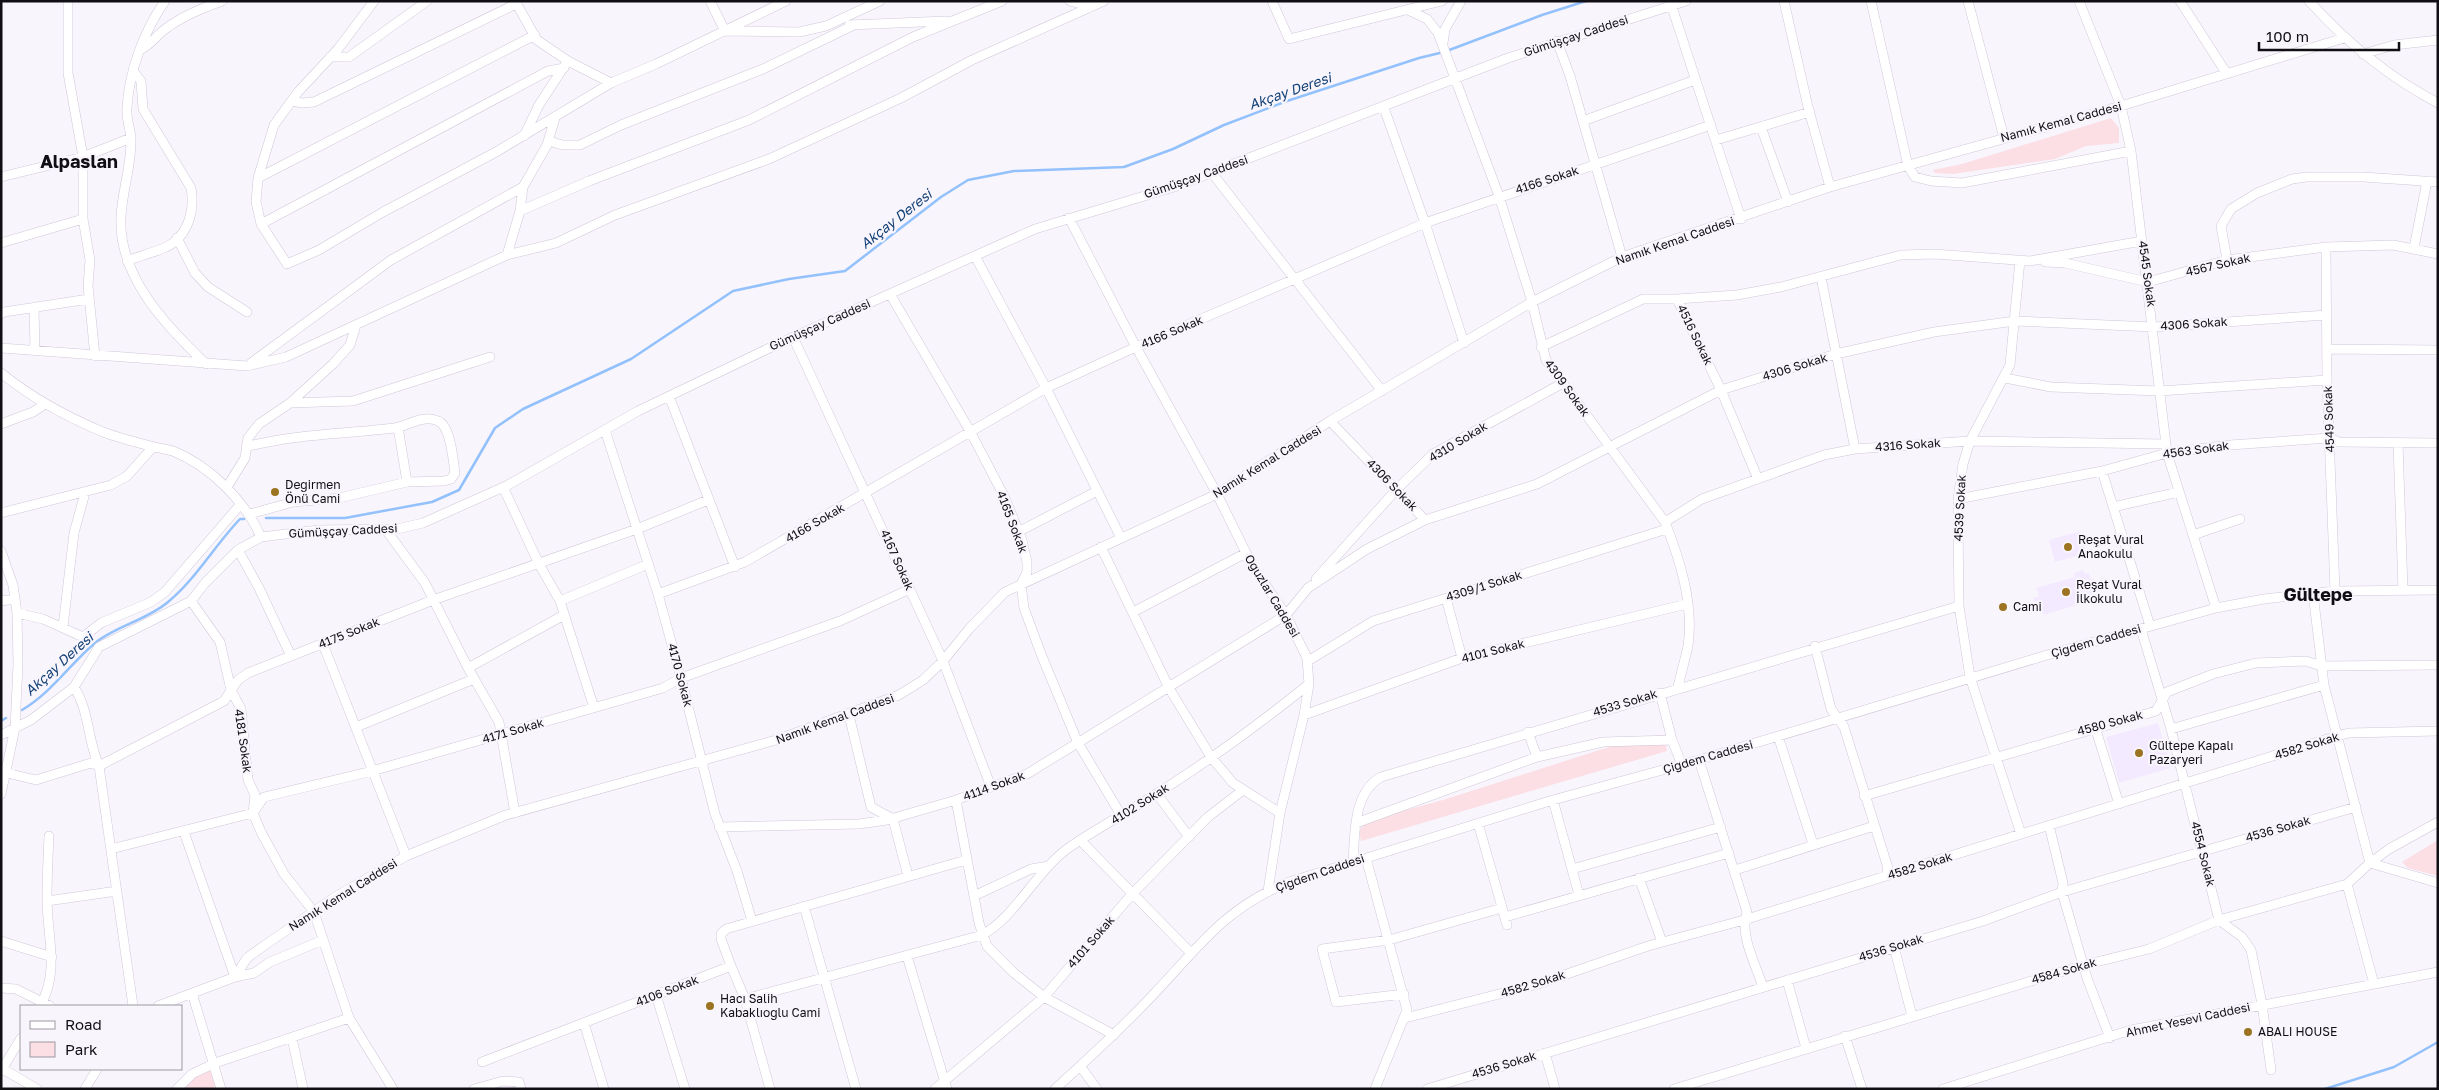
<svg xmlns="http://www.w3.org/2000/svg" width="2439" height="1090" viewBox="0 0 2439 1090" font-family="'Golos Text',sans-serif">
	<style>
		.built { fill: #f4eaff }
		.green { fill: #fcdee5 }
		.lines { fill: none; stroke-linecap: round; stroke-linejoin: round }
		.stream { stroke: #92c1fc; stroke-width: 2.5 }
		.minor-casing { stroke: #d0c7d9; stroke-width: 10 }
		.minor { stroke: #fff; stroke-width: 9 }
		.poi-dot { fill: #9c7421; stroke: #f9f5fd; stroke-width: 2 }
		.labels { text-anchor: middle; stroke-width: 4.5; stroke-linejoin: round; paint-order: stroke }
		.street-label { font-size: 12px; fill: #110e14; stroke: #f9f5fd }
		.poi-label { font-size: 12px; fill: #110e14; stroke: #f9f5fd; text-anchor: start }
		.water-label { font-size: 14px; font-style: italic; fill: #154277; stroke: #f9f5fd }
		.district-label { font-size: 18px; font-weight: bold; fill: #110e14; stroke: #f9f5fd }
	</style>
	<rect width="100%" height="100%" fill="#f9f5fd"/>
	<path class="built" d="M2080,531l7,22 -32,9 -6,-22z
		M2083,570l2,4 4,-1 7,23 -11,3 1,3 -42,13 -1,-3 -6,1 -4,-15 6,-2 -3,-8 39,-11 -1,-4z
		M2158,723l13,45 -52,15 -13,-46z"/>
	<path class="green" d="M2111,118l8,10v15l-33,3 -31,13 -102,15 -18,-1 -2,-3 29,-6z
		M1664,735l3,16 -306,90 -2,-10 6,-8 16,-6 62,-17 191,-61z
		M2438,840v36l-30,-8 -6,-6z
		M210,1070l6,19h-33l8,-10z"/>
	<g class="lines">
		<path class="stream" d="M266,518h79l87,-16 27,-12 36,-62 28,-19 108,-50 102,-68 56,-12 56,-8 96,-74 27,-17 46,-9 110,-4 49,-18 51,-24 63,-24 132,-43 25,-6 98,-37 44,-14
			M22,710c29,-17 48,-46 73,-67 21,-17 52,-23 73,-41 28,-23 47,-57 72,-83h4
			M1,721l5,-3
			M2325,1089l69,-22 44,-25"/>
		<g class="minor-casing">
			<path id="minor" d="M68,1v72l15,84v62l7,41 -2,26 7,70
				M165,1c-21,30 -36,70 -38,107 -1,10 3,20 4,30 1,26 -9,53 -10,79 -3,59 45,109 85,147
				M374,1l-36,48 -40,43 -24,33 -16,53 -2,24 5,22 26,40 32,-14 64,-38 113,-60 115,-69 45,-19 130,-63
				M515,1l22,39 31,21 43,22
				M710,1l15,30 74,1 27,-6 54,-25
				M1070,1l21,6
				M1272,1l17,38 153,-38
				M1784,1l24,106 22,80
				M1871,1l37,165 7,11 16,4 31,2 169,-32
				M1968,1l36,137
				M2079,1l42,105 10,45 36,302 49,155
				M2180,1l47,73
				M2309,1c38,42 79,76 129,102
				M1671,4l70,215
				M1408,10l19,9 11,14 61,163 33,106 14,58 119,162c15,38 29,82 23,124 -3,14 -7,27 -10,41
				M849,25l97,-4
				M1557,41l13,35 52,181
				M1443,43l2,-14 16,-28
				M140,50c12,-6 17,-16 28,-23 17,-12 35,-19 54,-26
				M2363,54l31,-9 44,-5
				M330,57h19l78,-56
				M292,101l10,2 12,-1 202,-98
				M1384,108l41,115 39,120
				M1583,121l112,-41
				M1761,127l27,75
				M524,136l15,-31 26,-40
				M1716,140l94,-28
				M549,141l13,4h18l41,-20 142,-56 91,-44
				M1212,173l170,218
				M1,177l82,-20 48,-19
				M258,178l277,-143
				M520,211l69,-30 160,-61 164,-83 89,-36
				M1069,218l67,129 81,147 35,71 34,50 21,43 2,26 -5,31 -24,98 -12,78
				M261,224l287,-153 16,-3
				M177,238l18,35 13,14 39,25
				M1,243l82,-24
				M2326,247l1,133 8,211
				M2414,248l13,-67
				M507,255l13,-44 3,-24 24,-42 8,-27
				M975,256l71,132 75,150
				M2020,260l-10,105 -40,76 -7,23 -5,35v23l1,84 11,71 51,157
				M2227,260l-6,-34 10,-17 26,-16 35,-14 15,-2h56l75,5
				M127,261c12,-5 25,-8 37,-13 24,-10 31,-37 27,-60l-48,-79 -2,-28 -8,-10
				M2045,262l20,1 83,19 79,-22 99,-13 67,-2 45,9
				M1821,277l34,172
				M890,294l80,137 34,65 18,44 5,22v10l-6,12 3,24 17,46 37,89 43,72
				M1677,299l60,-4 44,-8 120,-32 33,-1 96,7 112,-20
				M34,307l1,44
				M1,314l3,-2 85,-13
				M793,337l150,324 48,126
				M1541,347l102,-48h34l44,91 37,89
				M1,348l246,18 39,-9 221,-102 49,-12 59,-28 154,-56 132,-61 71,-38 132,-59
				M2328,349l110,1
				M251,363l140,-103 132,-73
				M1,373c31,25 66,44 102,59 16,6 32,10 48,14 7,2 15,3 22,5 37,15 72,50 88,86
				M2005,378l46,9 108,4 168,-11
				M669,396l66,171
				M290,403l63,-2 137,-44
				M1330,421l95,99 112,-36 184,-94 115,-36 98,-22 81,-11 139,6 173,-12
				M1,424l32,-12 12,-8
				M398,427l9,55
				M605,430l53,164 23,84 34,136 22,57 15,50
				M2398,443l5,147
				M246,447c48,-13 99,-13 148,-19 14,-2 29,-14 44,-7 13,5 15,39 17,52l-4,6 -7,2 -37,1 -68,16 -46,4 -43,12
				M2102,471l48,155
				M227,487l18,-29 3,-20 11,-14 31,-21 43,-39 17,-19 6,-20
				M503,487l36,77 21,37 34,107
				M1958,499l144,-28 65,-18 63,-8 99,-7 10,4 99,1
				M2113,507l66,-15
				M1,513l110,-28 16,-9 26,-29
				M1665,522l37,-23 122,-44 31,-6 115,-8 196,3
				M386,530l39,53 43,85 31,54 16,91
				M1018,532l79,-41
				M2193,535l47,-16
				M1101,547l68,141 42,69 22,26 47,30
				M238,550l21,38 32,68
				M1,551l12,34 4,28 1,52 -3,63 -14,66
				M1316,579l80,-89 37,-36 130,-71
				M2313,593l11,92 46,178 68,20
				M658,594l87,-32 301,-174 90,-41 289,-124 286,-98
				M1446,598l16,60
				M1,601l14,-2
				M191,601l29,41 11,48 10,19 7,71 7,15 -2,18 8,19 23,42 30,38 35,106 44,71
				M560,601l88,-37
				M1133,612l113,-59
				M17,613l26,6 40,18 18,-14 50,-21 14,-10 75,-87
				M63,627l11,-94 11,-40
				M2141,629l30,100 48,191 23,17 9,13 11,54 9,66
				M323,644l83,212
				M1815,646l16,63 13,18 44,141 -2,8
				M1308,661l65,-40 294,-92
				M468,668l96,-53
				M74,687c16,25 13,52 25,79l34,240
				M1660,693l12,47 10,25
				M849,715l22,92 22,12 15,57
				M1304,715l158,-57 225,-54
				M356,727l118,-48
				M2095,727l24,77
				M2171,729l153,-44
				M1528,732l9,25
				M1,735l30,-15 43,-33 25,-40 92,-46 14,-18 33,-33 23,-13 58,-7 78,-1 26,-6 85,-38 130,-74 144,-69 253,-113 139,-42 334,-129 178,-57
				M1778,736l35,108
				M1699,760l48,152c-8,23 9,53 16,75
				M7,773l29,7 55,-17 8,3 125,-65 14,-21 10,-7 185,-73 204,-71 71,-29
				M1157,794l32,43
				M1864,796l292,-85 11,-19 46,-18 43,-11 50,-2 15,5 117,-1
				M956,800l23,123 8,23 27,27 30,24 70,38
				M1553,800l26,95
				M1356,823l181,-66 66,-15 69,-2
				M1478,823l29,102
				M2049,825l14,58 -1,9 25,86 23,60
				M719,827l140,-3 28,-4 69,-20 71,-26 259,-159 22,-27 59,-39 58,-29
				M184,832l51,145 19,-4 16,-11 53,-22
				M1081,841l110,112
				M111,849l142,-36 11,-16 108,-26 291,-83 18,-10 159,-57 70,-32
				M1366,858l41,152 -32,79
				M1353,862c2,-29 0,-69 28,-85l578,-171
				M1572,869l149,-42
				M1735,870l139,-44
				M1639,878l23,64
				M2347,884l27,100
				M974,896l57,-27 18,-3
				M47,901l70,-10
				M804,906l52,183
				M1505,917l224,-64
				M1,941l51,16
				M1894,947l18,69
				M907,956l40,133
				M731,966l-10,-27v-5l5,-5 240,-69
				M1787,980l19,68
				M1,988l15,1 34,17
				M192,993l29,96
				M1404,994l-68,8 -14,-53 67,-9 113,-32
				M656,995l29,94
				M745,999l237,-64c32,-17 54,-63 85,-86 25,-18 52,-32 78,-48 57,-35 112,-75 164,-117
				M40,1006c20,-34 7,-70 7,-107 0,-21 1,-42 2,-63
				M158,1006l77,-29 12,-19 18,-13 70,-48 71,-41 100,-41 270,-75 123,-45 24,-15 20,-19 26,-32 36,-37 212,-98 113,-73 202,-119 90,-45 208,-70 291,-81 223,-68
				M1405,1018l133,-34 110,-38 96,-26 593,-184 12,-3 89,-2
				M584,1023l20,66
				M1845,1036l17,53
				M292,1038l11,51
				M1545,1053l10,36
				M482,1062l249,-96 14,33 25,90
				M1080,1066l17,23
				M3,1069l34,20
				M1,1071l20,-33
				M85,1089l12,-20
				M177,1089l15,-15 23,-11 134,-45
				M474,1089l29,-8 16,1 2,7
				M935,1089l109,-92 88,-103 76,-77 35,-27
				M1055,1089c33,-30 66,-60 97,-93 47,-49 71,-87 137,-114l264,-82 146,-40 348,-105 169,-47 48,-9 71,-8 103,-1
				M1427,1089l556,-168 79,-29 294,-85
				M1674,1089l410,-124 65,-16 70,-29 128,-36 23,-21 19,-14 49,-27
				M1943,1089l188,-59 307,-58"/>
		</g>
		<use href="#minor" class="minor"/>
	</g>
	<g class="poi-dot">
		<circle cx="275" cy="492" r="5"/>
		<circle cx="2068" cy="547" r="5"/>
		<circle cx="2066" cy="592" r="5"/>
		<circle cx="2003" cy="607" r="5"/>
		<circle cx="2139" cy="753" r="5"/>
		<circle cx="710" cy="1006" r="5"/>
		<circle cx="2248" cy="1032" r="5"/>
	</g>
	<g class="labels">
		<g class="street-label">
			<text transform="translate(1576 36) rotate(-18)" y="4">Gümüşçay Caddesi</text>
			<text transform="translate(2061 122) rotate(-15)" y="4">Namık Kemal Caddesi</text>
			<text transform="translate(1196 177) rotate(-19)" y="4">Gümüşçay Caddesi</text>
			<text transform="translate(1547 180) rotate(-18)" y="4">4166 Sokak</text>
			<text transform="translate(1675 241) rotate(-19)" y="4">Namık Kemal Caddesi</text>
			<text transform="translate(2218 265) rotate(-13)" y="4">4567 Sokak</text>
			<text transform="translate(2147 274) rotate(82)" y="4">4545 Sokak</text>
			<text transform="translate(2194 324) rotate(-4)" y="4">4306 Sokak</text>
			<text transform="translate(820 325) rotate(-24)" y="4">Gümüşçay Caddesi</text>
			<text transform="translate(1172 332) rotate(-23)" y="4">4166 Sokak</text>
			<text transform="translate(1695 335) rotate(64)" y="4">4516 Sokak</text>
			<text transform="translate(1795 367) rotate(-17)" y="4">4306 Sokak</text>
			<text transform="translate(1567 388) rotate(54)" y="4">4309 Sokak</text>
			<text transform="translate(2329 419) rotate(-92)" y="4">4549 Sokak</text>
			<text transform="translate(1458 442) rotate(-31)" y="4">4310 Sokak</text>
			<text transform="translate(1908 445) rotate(-4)" y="4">4316 Sokak</text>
			<text transform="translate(2196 450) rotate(-8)" y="4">4563 Sokak</text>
			<text transform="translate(1267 462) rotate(-32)" y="4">Namık Kemal Caddesi</text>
			<text transform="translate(1392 485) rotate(46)" y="4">4306 Sokak</text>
			<text transform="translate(1960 508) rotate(-87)" y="4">4539 Sokak</text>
			<text transform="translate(1012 522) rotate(69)" y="4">4165 Sokak</text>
			<text transform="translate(815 523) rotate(-30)" y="4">4166 Sokak</text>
			<text transform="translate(343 531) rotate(-3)" y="4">Gümüşçay Caddesi</text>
			<text transform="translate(897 560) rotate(66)" y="4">4167 Sokak</text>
			<text transform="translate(1484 586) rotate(-17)" y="4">4309/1 Sokak</text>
			<text transform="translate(1272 596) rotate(59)" y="4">Oğuzlar Caddesi</text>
			<text transform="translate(349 633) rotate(-22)" y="4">4175 Sokak</text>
			<text transform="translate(2096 641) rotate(-16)" y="4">Çiğdem Caddesi</text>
			<text transform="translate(1493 651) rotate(-14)" y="4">4101 Sokak</text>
			<text transform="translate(680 675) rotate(75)" y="4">4170 Sokak</text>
			<text transform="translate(1625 703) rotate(-17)" y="4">4533 Sokak</text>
			<text transform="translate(835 719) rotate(-20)" y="4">Namık Kemal Caddesi</text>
			<text transform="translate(2110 723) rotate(-15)" y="4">4580 Sokak</text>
			<text transform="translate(513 731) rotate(-16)" y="4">4171 Sokak</text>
			<text transform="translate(243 741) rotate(82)" y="4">4181 Sokak</text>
			<text transform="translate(2307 746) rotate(-17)" y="4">4582 Sokak</text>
			<text transform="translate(1708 757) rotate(-16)" y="4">Çiğdem Caddesi</text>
			<text transform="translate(994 786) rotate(-20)" y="4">4114 Sokak</text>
			<text transform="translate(1140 804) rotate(-32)" y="4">4102 Sokak</text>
			<text transform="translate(2278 829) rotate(-16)" y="4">4536 Sokak</text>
			<text transform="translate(2203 854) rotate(76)" y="4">4554 Sokak</text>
			<text transform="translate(1920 866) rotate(-17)" y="4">4582 Sokak</text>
			<text transform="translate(1320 873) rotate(-19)" y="4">Çiğdem Caddesi</text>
			<text transform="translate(343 895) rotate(-32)" y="4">Namık Kemal Caddesi</text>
			<text transform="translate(1091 942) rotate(-49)" y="4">4101 Sokak</text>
			<text transform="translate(1891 948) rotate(-17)" y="4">4536 Sokak</text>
			<text transform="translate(2064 971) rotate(-16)" y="4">4584 Sokak</text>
			<text transform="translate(1533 984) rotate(-17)" y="4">4582 Sokak</text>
			<text transform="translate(667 991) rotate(-21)" y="4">4106 Sokak</text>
			<text transform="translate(2188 1020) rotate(-12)" y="4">Ahmet Yesevi Caddesi</text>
			<text transform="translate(1504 1065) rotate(-17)" y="4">4536 Sokak</text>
		</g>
		<g class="poi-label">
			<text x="285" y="489">Değirmen<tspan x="285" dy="14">Önü Cami</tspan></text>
			<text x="2078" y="544">Reşat Vural<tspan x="2078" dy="14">Anaokulu</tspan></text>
			<text x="2076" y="589">Reşat Vural<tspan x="2076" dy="14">İlkokulu</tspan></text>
			<text x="2013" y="611">Cami</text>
			<text x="2149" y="750">Gültepe Kapalı<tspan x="2149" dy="14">Pazaryeri</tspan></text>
			<text x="720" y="1003">Hacı Salih<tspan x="720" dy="14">Kabaklıoğlu Cami</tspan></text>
			<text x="2258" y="1036">ABALI HOUSE</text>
		</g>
		<g class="water-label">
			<text transform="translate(1290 91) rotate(-19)" y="5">Akçay Deresi</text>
			<text transform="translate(896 219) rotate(-38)" y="5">Akçay Deresi</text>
			<text transform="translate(59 664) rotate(-42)" y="5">Akçay Deresi</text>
		</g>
		<g class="district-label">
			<text x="79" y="168">Alpaslan</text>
			<text x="2318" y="601">Gültepe</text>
		</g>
	</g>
	<rect width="2439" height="1090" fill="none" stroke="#110e14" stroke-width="5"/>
	<rect x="20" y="1005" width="162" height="65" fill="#f9f5fd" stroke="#9c99a0"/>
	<rect x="30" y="1021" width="25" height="8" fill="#ffffff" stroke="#9c99a0"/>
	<text x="65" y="1030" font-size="15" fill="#110e14">Road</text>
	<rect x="30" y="1042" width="25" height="15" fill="#fcdee5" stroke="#9c99a0"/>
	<text x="65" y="1055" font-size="15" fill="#110e14">Park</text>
	<path d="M2259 42v8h140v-8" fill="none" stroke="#110e14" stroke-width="2.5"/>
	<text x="2266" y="42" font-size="15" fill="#110e14" stroke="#f9f5fd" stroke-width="4" paint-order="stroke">100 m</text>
</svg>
